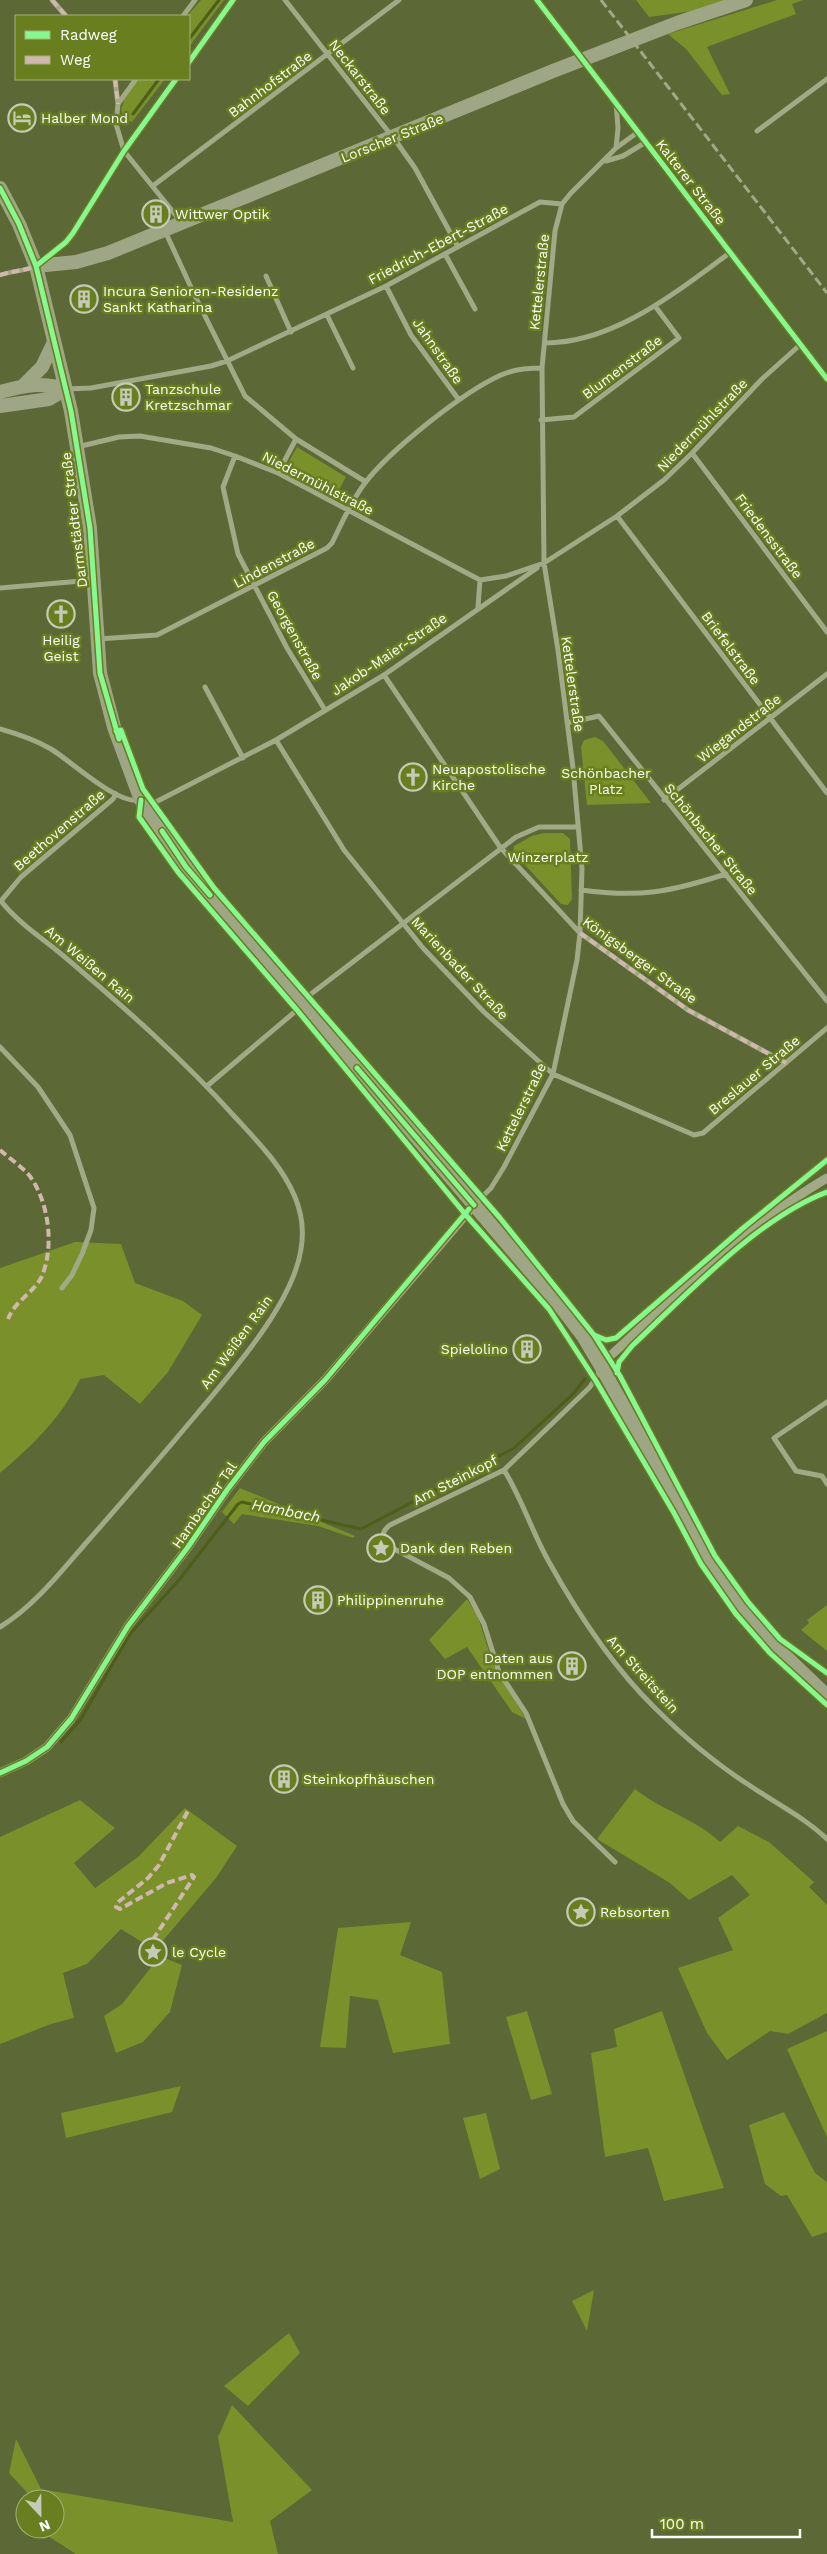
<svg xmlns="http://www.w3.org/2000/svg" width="827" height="2554" viewBox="0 0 827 2554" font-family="'Work Sans',sans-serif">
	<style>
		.green { fill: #79902b }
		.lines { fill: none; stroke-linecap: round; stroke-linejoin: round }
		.stream { stroke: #4d5e18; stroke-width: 3 }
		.pedestrian { stroke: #a1a986; stroke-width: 4.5 }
		.minor { stroke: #a1a986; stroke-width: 5 }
		.tertiary { stroke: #a1a986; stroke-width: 9 }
		.primary { stroke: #9ea685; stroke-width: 14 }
		.rail { stroke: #a2a989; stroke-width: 3; stroke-dasharray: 9 4; stroke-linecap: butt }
		.quiet { stroke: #d1b7ad; stroke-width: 4; stroke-dasharray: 8 4; stroke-linecap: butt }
		.cycleway-casing { stroke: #687e1f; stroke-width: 8 }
		.cycleway { stroke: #87f88f; stroke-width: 5 }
		.labels { text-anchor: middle; stroke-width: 5; stroke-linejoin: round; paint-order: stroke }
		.street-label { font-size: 14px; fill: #fff; stroke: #687e1f }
		.poi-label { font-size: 14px; fill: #fff; stroke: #687e1f; text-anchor: start }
		.park-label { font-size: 14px; fill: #fdfef9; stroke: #687e1f }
		.water-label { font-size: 15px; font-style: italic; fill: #fefefb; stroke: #687e1f }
	</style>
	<rect width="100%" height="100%" fill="#5c6835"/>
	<path class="green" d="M201,0h23l-35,47 -2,-31z
		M636,0h89l-32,11 -44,6z
		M777,0h26l-11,4 4,10 -89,33 23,47 -8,1 -36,-46 -18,-15z
		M139,79h26l-33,43 -8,-3 -3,-9 3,-10z
		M297,447l49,30 -11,20 -52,-25z
		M595,737l8,4 48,62 -64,2 -6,-58 3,-7z
		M544,833h19l7,6 2,60 -4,6 -7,-1 -48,-52 1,-6 18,-10z
		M75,1242l46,2 14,39 48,18 19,14 -34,57 -28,32 -36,-29 -24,4c-18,38 -48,67 -80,94v-205z
		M240,1488l115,48 -2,2 -35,-12 -76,-12 -8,10 -12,-12z
		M467,1599l11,18 15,47 33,55 -14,-7 -45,-65 -22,12 -16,-19z
		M827,1605v46l-26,-21 8,-7 -2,-3z
		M635,1789c26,21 61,30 85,53l18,-16 31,16 45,40 -5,5 18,18v108l-39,21 -18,-3 -43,29 -20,-27 -29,-65 55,-18 -15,-32 32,-23 -18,-20 -43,25 -19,-17 -73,-44z
		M80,1800l35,28 -41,35 21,25 43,-31 47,-49 52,38 -21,32 -61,72 -34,-21 -34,35 -24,9 11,45 -23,6 -51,20v-207z
		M411,1922l-11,33 42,17 8,72 -57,9 -15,-53 -28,-4 -4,52 -26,-1 18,-119z
		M160,1956l22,9 -12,47 -27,30 -27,11 -12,-37 18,-12z
		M527,2011l25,83 -21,6 -25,-83z
		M662,2011l62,177 -60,13 -16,-53 -43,9 -14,-104 26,-6 -3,-18z
		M827,2031v106l-40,-88z
		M181,2086l-9,26 -106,26 -5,-25z
		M784,2112l31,61 12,9v50l-15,5 -25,-42 -6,1 -16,-12 -16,-59z
		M486,2113l14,56 -20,10 -17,-61z
		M594,2290l-7,41 -15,-30z
		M289,2333l11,20 -52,53 -24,-20z
		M232,2405l80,85 -42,31 8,33h-202l-39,-25h18v-30h-22l-24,-26 7,-34 25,50 192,33 -15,-85z"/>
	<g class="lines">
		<path class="stream" d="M189,39l30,-39
			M133,114l26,-35
			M61,1742l20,-23 49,-85 49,-54 59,-76 4,-2 119,27 4,-2 149,-79 58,-53 13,-16"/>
		<path class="pedestrian" d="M0,275c12,-4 23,-4 35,-8"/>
		<path class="minor" d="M52,0l14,16
			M285,0l113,144 17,24 43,79
			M537,0l290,379
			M183,16l12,-16
			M189,62l44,-62
			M115,79l3,25
			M136,79l-18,25 -2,20 8,27 58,72
			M616,102l2,26 -2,20
			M757,131l70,-52
			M606,161l17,-5 23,-14
			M154,185l245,-185
			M165,231l30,65 50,100 51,43 70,43
			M73,233l51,-82 52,-72
			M445,254l30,55
			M266,276l25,56
			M386,286l25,49 48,65
			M327,315l26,53
			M545,343c70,0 132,-52 186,-91
			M66,389l25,-1 120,-22 16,-5 159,-75 154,-84 22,2
			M541,420l33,-3 105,-79 -24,-32
			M77,447l42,-10 21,-1 71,12 24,8 43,17 202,107 26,-4 38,-13 73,-47 47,-36 28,-27 70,-74 39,-35
			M692,453l135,179
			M235,456l-12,31 15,67 49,94 38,62
			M278,473l18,-34
			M617,516l210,277
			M0,588l93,-8
			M478,607l2,-27
			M98,639l59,-4 170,-87 5,-5c10,-20 19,-42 33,-60 25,-33 98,-91 136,-108 13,-6 27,-7 41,-7
			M384,675l116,172 80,86 108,77 98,53
			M205,687l38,71
			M567,723l32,-7 228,285
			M0,729c18,5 35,11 51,20 20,12 67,57 90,51
			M276,740l68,110 79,98 61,64 69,62 141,61 9,-2 124,-105
			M664,800l163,-126
			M146,807l130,-67 108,-65 153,-107
			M581,890c59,8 89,2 145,-16
			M0,1047l38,40 32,48 24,73 -3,22 -9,24 -10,21 -10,13
			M207,1086l90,-76 10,-13 209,-160 23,-10h39
			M475,1204l16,-16 13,-21 49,-93 24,-114 3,-27 2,-64 -9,-101 -15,-118 -14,-87 -2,-195 13,-137 7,-27 9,-11 45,-45 22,-16
			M601,1369l-11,18 -86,83 -114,55c-8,6 -8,11 -5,19l64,34 21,19 14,27 15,48 27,41 37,91 10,17 42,41
			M827,1402l-53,36 22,33 26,5 5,8
			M504,1470c18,29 28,62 45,92 29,52 63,104 106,146 28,28 61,56 94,77 26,18 55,32 78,54
			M0,1627c34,-21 60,-54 86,-84 37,-42 74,-85 110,-128 35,-42 97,-111 105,-166 3,-17 1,-35 -6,-52 -13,-31 -37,-55 -60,-80 -52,-58 -110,-109 -169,-159 -21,-18 -48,-35 -65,-57l20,-24 92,-78 3,-5"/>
		<path class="tertiary" d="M602,1368l6,-10c70,-64 137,-132 219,-180
			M0,1773l26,-12 21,-14 24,-28 57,-93 60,-79 39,-57 37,-48 61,-62 149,-175"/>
		<path class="primary" d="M0,188l19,36 17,42 35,145 19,117 10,145 14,54 27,73 45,67 375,440 22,29 19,32 108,193 31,46 36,41 50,48
			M36,266l40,-4 32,-9 445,-182 124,-48 69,-23
			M24,385l18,-18 12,-25
			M0,392c26,-7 40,-10 66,-3
			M0,406l49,-7 17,-10"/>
		<path class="rail" d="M601,0l226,293"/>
		<path class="quiet" d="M52,0l14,16
			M115,79l3,25
			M0,275c12,-4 23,-4 36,-9
			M580,933l108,77 98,53
			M0,1150c9,8 21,16 29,25 20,26 26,73 12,103 -9,16 -26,23 -33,41
			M156,1952l-2,-14 40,-61 -2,-2 -25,8 -47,26 -4,-2 1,-4 31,-25 11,-13 30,-56"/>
		<g class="cycleway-casing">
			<path id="cycleway" d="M537,0l290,379
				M189,62l44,-62
				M0,188l19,36 17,42 35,145 19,117 10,145 19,66
				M36,266l30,-24 7,-9 51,-82 52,-72
				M116,731l5,-1 22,59 71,99 286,330 94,117 26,41 95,180 33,46 32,37 47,34
				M141,800l-2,17 39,55 119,138 168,204 84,95 47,72 78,132 27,51 35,50 34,39 57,52
				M162,831l24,36 24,28
				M357,1068l117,137
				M594,1335l12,5 10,-2 126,-109 85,-69
				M617,1373l2,-11 13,-16c53,-50 127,-129 195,-154
				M0,1773l26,-12 21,-14 24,-28 57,-93 60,-79 39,-57 37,-48 61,-62 144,-171"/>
		</g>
		<use href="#cycleway" class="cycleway"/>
	</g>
	<defs>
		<g id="hotel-ring" transform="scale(1.4375)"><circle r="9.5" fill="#687e1f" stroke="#c6cab8" stroke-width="1.5"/><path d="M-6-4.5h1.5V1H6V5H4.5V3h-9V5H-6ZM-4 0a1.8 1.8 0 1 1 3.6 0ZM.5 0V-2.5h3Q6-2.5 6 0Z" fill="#c6cab8"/></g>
		<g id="building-ring" transform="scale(1.4375)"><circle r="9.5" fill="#687e1f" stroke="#c6cab8" stroke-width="1.5"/><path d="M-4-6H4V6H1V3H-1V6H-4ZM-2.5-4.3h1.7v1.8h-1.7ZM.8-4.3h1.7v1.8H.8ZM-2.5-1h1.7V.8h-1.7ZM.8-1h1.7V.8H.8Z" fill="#c6cab8"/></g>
		<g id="church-ring" transform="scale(1.4375)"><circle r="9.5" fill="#687e1f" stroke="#c6cab8" stroke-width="1.5"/><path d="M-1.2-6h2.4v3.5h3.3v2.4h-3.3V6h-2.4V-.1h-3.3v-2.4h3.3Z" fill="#c6cab8"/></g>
		<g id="sight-ring" transform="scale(1.4375)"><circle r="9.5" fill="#687e1f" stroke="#c6cab8" stroke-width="1.5"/><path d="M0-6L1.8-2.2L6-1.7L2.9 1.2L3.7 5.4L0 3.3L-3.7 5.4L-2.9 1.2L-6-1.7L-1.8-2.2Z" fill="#c6cab8"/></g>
	</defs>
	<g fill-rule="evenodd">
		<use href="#hotel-ring" x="22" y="118"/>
		<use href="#building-ring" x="156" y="214"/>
		<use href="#building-ring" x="84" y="299"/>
		<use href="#building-ring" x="126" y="397"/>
		<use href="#church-ring" x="61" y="614"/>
		<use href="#church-ring" x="413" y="777"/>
		<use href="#building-ring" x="527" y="1349"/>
		<use href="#sight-ring" x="381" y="1548"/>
		<use href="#building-ring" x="318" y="1600"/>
		<use href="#building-ring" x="572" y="1666"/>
		<use href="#building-ring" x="284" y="1779"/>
		<use href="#sight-ring" x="581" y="1912"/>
		<use href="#sight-ring" x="153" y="1952"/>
	</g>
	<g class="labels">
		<g class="street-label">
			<text transform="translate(360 77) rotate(52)" y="5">Neckarstraße</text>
			<text transform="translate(270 84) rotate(-37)" y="5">Bahnhofstraße</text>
			<text transform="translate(392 138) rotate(-22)" y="5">Lorscher Straße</text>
			<text transform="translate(691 182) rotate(52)" y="5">Kalterer Straße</text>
			<text transform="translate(438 244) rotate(-28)" y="5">Friedrich-Ebert-Straße</text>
			<text transform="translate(539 282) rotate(-84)" y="5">Kettelerstraße</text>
			<text transform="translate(438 351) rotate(55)" y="5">Jahnstraße</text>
			<text transform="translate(622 367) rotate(-37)" y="5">Blumenstraße</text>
			<text transform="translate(702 425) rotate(-46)" y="5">Niedermühlstraße</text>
			<text transform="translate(318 483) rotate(27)" y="5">Niedermühlstraße</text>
			<text transform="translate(74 520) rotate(-97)" y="5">Darmstädter Straße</text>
			<text transform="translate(769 536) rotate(53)" y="5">Friedensstraße</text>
			<text transform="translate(274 563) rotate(-28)" y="5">Lindenstraße</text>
			<text transform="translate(295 635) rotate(61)" y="5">Georgenstraße</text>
			<text transform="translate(731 648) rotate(53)" y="5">Briefelstraße</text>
			<text transform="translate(389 654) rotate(-34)" y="5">Jakob-Maier-Straße</text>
			<text transform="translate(573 684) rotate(82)" y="5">Kettelerstraße</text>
			<text transform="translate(739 728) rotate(-38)" y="5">Wiegandstraße</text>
			<text transform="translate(59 830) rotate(-41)" y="5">Beethovenstraße</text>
			<text transform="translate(711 839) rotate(51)" y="5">Schönbacher Straße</text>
			<text transform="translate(640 960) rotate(36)" y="5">Königsberger Straße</text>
			<text transform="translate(90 964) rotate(40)" y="5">Am Weißen Rain</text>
			<text transform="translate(460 968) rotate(47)" y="5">Marienbader Straße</text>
			<text transform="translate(754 1075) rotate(-40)" y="5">Breslauer Straße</text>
			<text transform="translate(521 1107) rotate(-64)" y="5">Kettelerstraße</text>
			<text transform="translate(236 1342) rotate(-54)" y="5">Am Weißen Rain</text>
			<text transform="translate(455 1480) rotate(-27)" y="5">Am Steinkopf</text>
			<text transform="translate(204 1505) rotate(-55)" y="5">Hambacher Tal</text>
			<text transform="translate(643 1674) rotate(48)" y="5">Am Streitstein</text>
		</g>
		<g class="poi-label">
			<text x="41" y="123">Halber Mond</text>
			<text x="175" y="219">Wittwer Optik</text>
			<text x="103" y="296">Incura Senioren-Residenz<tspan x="103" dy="16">Sankt Katharina</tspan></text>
			<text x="145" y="394">Tanzschule<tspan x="145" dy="16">Kretzschmar</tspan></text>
			<text x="61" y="645" text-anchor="middle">Heilig<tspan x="61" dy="16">Geist</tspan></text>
			<text x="432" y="774">Neuapostolische<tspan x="432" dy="16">Kirche</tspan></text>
			<text x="508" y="1354" text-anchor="end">Spielolino</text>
			<text x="400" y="1553">Dank den Reben</text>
			<text x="337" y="1605">Philippinenruhe</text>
			<text x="553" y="1663" text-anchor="end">Daten aus<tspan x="553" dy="16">DOP entnommen</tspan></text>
			<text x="303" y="1784">Steinkopfhäuschen</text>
			<text x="600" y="1917">Rebsorten</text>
			<text x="172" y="1957">le Cycle</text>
		</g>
		<g class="park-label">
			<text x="606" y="778">Schönbacher<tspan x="606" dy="16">Platz</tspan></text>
			<text x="548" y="862">Winzerplatz</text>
		</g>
		<g class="water-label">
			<text transform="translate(286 1511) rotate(11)" y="5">Hambach</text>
		</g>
	</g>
	<rect x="15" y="15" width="175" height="65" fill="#687e1f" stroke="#a4b279"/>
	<rect x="25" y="31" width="25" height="8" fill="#87f88f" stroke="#a4b279"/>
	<text x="60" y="40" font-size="15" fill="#ffffff">Radweg</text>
	<rect x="25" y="56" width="25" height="8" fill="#d1b7ad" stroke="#a4b279"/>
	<text x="60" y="65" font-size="15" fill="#ffffff">Weg</text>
	<g transform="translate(40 2514) rotate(158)"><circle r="24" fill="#687e1f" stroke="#a4b279"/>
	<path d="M0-4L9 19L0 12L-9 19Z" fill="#c6cab8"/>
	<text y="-8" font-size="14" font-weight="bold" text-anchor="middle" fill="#ffffff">N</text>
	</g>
	<path d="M652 2529v8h148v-8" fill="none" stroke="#ffffff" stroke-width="2.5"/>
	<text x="660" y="2529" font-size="15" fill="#ffffff" stroke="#687e1f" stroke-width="4" paint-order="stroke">100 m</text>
</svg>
